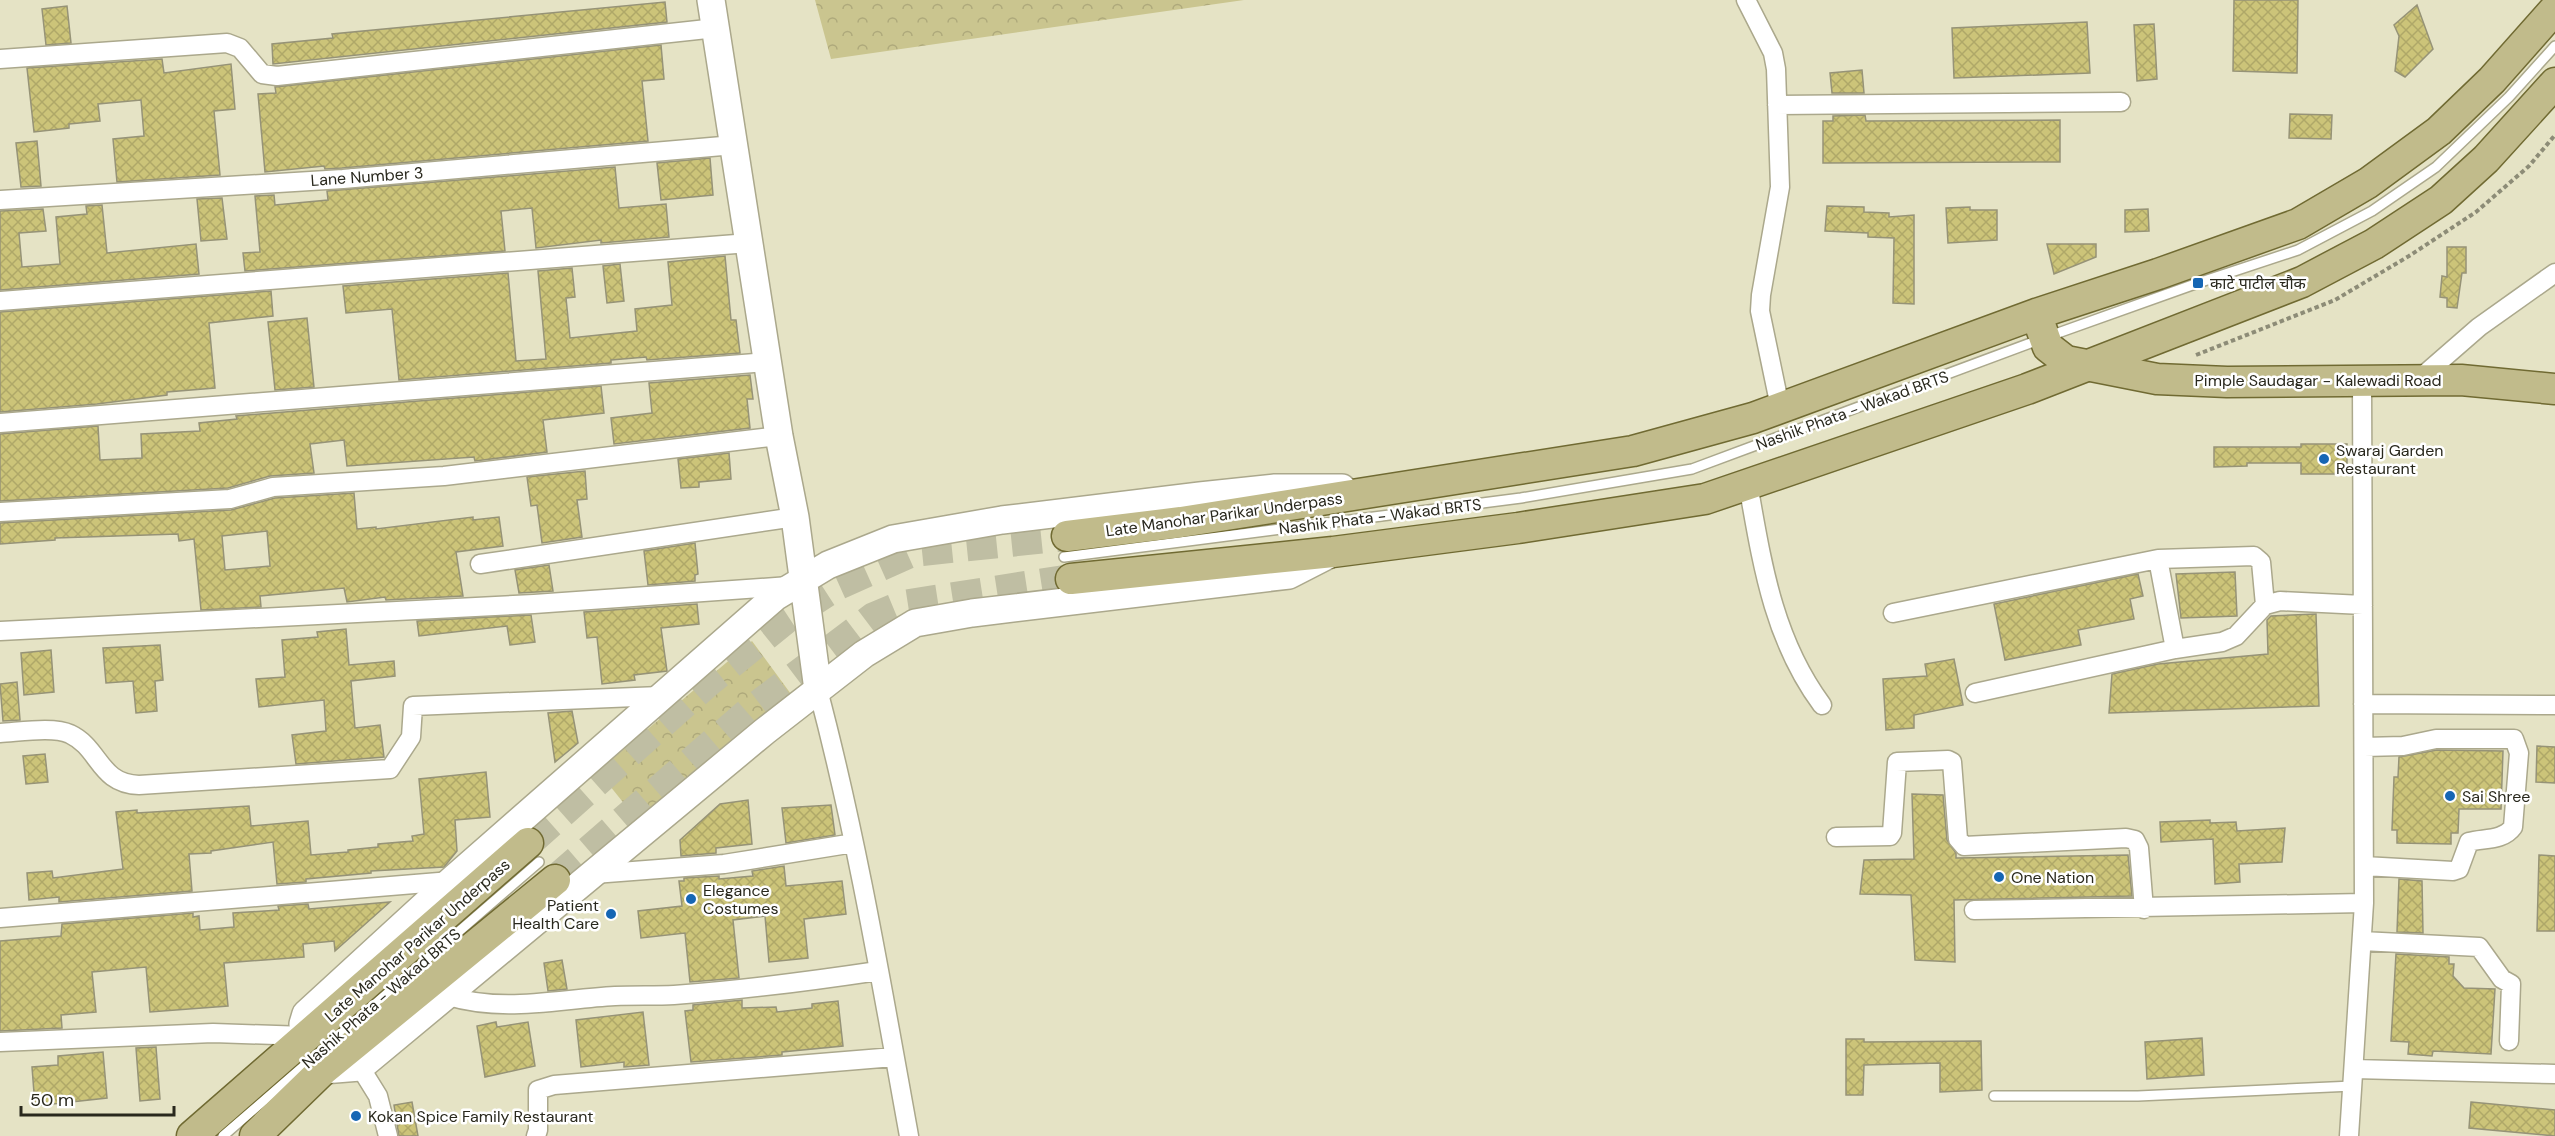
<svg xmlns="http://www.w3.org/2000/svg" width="2555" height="1136" viewBox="0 0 2555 1136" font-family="'DM Sans','Noto Sans Devanagari',sans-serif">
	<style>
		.forest { fill: url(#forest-crowns) }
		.building { fill: url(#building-cross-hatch); stroke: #969377; stroke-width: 1.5; fill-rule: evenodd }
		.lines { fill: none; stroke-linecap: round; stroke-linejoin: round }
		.primary-tunnel { stroke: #bfbea3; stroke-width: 30; stroke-dasharray: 30 15; stroke-linecap: butt }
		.lane-casing { stroke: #aba88c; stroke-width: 12 }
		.street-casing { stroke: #aba88c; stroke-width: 21 }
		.secondary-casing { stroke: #aba88c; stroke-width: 30 }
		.primary-casing { stroke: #706a32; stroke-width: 33 }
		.path { stroke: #8d8c77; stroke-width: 4; stroke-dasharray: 4.5 3; stroke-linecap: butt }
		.lane { stroke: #fff; stroke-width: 9 }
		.street { stroke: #fff; stroke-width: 18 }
		.secondary { stroke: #fff; stroke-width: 27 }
		.primary { stroke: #c1bb8b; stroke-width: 30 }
		.poi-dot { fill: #1666b4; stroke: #fff; stroke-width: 2 }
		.labels { text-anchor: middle; stroke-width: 5; stroke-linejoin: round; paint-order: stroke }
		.street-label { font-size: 16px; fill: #29281d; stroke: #fff }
		.poi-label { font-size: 16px; fill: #29281d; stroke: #fff; text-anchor: start }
	</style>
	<defs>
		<pattern id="forest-crowns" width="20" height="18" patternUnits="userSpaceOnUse" patternTransform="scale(1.5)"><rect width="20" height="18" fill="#cac58f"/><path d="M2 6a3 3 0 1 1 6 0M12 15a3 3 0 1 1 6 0" fill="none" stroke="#aea97b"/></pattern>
		<pattern id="building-cross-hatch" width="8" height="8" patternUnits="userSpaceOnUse" patternTransform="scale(1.5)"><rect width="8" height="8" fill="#ccc479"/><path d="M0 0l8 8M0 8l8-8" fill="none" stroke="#afa868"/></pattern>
	</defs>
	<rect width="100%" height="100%" fill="#e5e3c5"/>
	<path class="forest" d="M815,0h429l-413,59z
		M752,641l47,64 -157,121 -44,-55z"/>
	<path class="building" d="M2234,0h64l-1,73 -64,-2z
		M665,2l2,20 -394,42 -1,-20 61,-6 -1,-4z
		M2417,5l16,44 -28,28 -10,-6 4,-35 -5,-11z
		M67,6l4,37 -25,2 -4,-36z
		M2087,22l3,51 -136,5 -2,-50z
		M2154,24l3,55 -20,2 -3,-56z
		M661,45l3,34 -22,2 6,60 -306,27 -17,1 -1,-3 -59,6 -7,-78 18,-1 -1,-6z
		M162,59l2,14 67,-9 4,45 -21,2 6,64 -103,7 -4,-43 31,-3 -3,-36 -43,4 2,17 -31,3v4l-35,4 -7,-64z
		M1862,70l2,23h-32l-2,-20z
		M2290,114l42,1 -1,24 -42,-1z
		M1865,115l1,6 194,-1v42l-237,1v-42h10v-5z
		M37,141l4,45 -20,1 -5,-44z
		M710,158l3,37 -52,5 -4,-37z
		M615,167l4,41 47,-4 3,33 -68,6v-3l-65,8 -4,-40 -31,3 4,40 -260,20 -2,-18 17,-1 -5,-56 19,-1 1,10 53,-5 -1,-9z
		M222,198l5,41 -26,2 -4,-42z
		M102,205l5,48 89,-9 3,30 -199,16v-79l43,-2 3,22 -27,2 3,34 38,-3 -4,-47 31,-3 -1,-8z
		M1827,206l37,1v5l25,1v4l25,-2v89l-21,-1 1,-65 -26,-1v-4l-43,-2z
		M1970,207v3h27v30l-49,3 -2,-35z
		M2148,209l1,22 -24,1v-22z
		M2047,244h49v13l-42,17z
		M2447,247h19v26h-4l-5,35 -10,-1v-9l-7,-1 2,-21 5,1z
		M725,256l6,64h5l4,33 -93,7 -1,-3 -35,3v3l-212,17 -7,-71 -46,4 -3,-27 165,-13 8,88 30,-2 -8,-88 34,-3 3,29 -9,1 4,40 67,-7 -2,-22 37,-4 -4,-43z
		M620,264l4,37 -17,2 -4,-37z
		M271,291l2,25 -64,7 6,65 -48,4v3l-70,9 -97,8v-100z
		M307,318l7,69 -39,3 -7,-68z
		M750,375l3,24h-6l3,29 -136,16 -3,-26 41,-5 -3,-30z
		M601,386l3,27 -61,7 4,32 -72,9 -1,-4 -127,9 -3,-26 -34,4 4,29 -44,3 -42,12 -228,13v-67l98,-8 2,34 42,-2 -1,-24 59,-3 -1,-8 38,-4 -1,-3z
		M2301,444h46v30h-46v-11h-54v3l-33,1v-20h87z
		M729,453l2,26 -32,3v5l-18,1 -3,-29z
		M585,471l2,28 -10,1 5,37 -40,6 -5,-38 -6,1 -4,-29z
		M354,493l3,36 19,-2v2l97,-12v3l26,-3 4,29 -47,6 7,44 -77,4 -1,-3 -38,5 -3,-14 -84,8 1,11 -60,3 -7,-71 -15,2 -1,-7 -123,4v2l-55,4v-21l231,-13 44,-12zM267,531l3,35 -45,4 -3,-34z
		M695,543l3,31 -3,1v6l-47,4 -4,-34z
		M549,565l4,26 -34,2 -4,-23z
		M2235,572l2,44 -56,2 -5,-44z
		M2138,574l5,22 -13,3 4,20 -56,11 3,15 -76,15 -11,-56z
		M697,604l2,20 -38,4 6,43 -33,4 1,5 -33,4 -5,-47 -10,1 -3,-26z
		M2316,614l3,92 -210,7 3,-39 46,-10 110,-10 -1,-34 4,-4z
		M531,615l4,27 -25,3 -3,-19 -88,10 -2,-15z
		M346,629l3,36 45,-4 1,15 -44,5 4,47 25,-3 4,32 -88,7 -4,-29 34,-4 -2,-31 -65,7 -3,-28 29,-2 -3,-37 36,-3 -1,-5z
		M160,645l3,35 -8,1 2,30 -21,2 -3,-32 -27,2 -3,-35z
		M51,650l3,42 -30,3 -3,-42z
		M1954,659l9,46 -49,10v13l-28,2 -3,-51 44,-3 -2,-12z
		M17,682l3,38 -17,1 -3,-37z
		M572,711l6,32 -23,19 -7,-49z
		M2537,746l18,1v36l-19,-1z
		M2437,750l66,1 -2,58h-42l-1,24h-7v11l-54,-1v-13h-5l2,-53h4l1,-20z
		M45,754l3,28 -22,2 -3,-28z
		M486,772l4,45 -35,3 2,31 -13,16 -73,4v2l-65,6v3l-29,2 -4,-42 -62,9v2l-22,1 3,37 -133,11v-5l-30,3 -2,-27 25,-2 1,7 70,-9 -7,-57 21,-2v3l112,-7 2,20 57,-5 3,34 37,-3v-2l30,-3v-3l35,-3 -1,-5 12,-2 -5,-55z
		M1912,794l31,1 4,45 9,13v5l172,-3 4,41 -178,4 1,62 -40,-2 -4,-65 -51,-1 4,-34 50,-1z
		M748,800l4,44 -36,4v5l-35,3 -1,-16 40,-36z
		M831,805l4,30 -49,8 -4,-35z
		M2210,820v3l26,-1 1,9 48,-3 -3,34 -43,2 1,18 -25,2 -2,-45 -52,3 -1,-20z
		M2539,855l16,1v75h-18z
		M784,866l2,20 56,-5 4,33 -42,5 4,39 -39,4 -4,-46 -32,4 6,58 -49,4 -5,-49 -44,5 -3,-27 44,-5 -3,-25h5v-3l35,-2v3l34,-3 -1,-5z
		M2399,879l23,2 1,52 -26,-1z
		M390,902l-55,49 -1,-10 -31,3 1,13 -80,6 4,43 -78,6 -4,-45 -54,5 4,40 -35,3 1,13 -62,3v-90l61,-5 1,-12 131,-11v4l6,-1 1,14 34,-3 -1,-14 46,-3 -1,-4 30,-2 1,5z
		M2396,954l53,3v7h5l-1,12 11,12 31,1 -4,65 -58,-3 -1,5 -24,-2 1,-12 -18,-1z
		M562,960l5,29 -19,2 -4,-28z
		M742,1000v8l34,-1 1,5 35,-4v-4l26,-3 5,45 -61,6v3l-91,7 -6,-51 8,-1v-5z
		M643,1012l6,53 -25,2v-5l-43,5 -5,-47z
		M496,1022l1,5 31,-5 7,44 -50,11 -8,-51z
		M2202,1038l2,37 -57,4 -2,-37z
		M1846,1039h18v3l117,-1 1,49 -42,2v-29l-76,2 -1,30h-17z
		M156,1047l4,52 -20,2 -4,-53z
		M103,1052l4,46 -72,8 -3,-39 26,-2v-9z
		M412,1102l6,34h-19l-5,-31z
		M2471,1102l84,8v26l-86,-8z"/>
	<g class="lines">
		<path class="primary-tunnel" d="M528,843l180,-161 79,-64 49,-32 76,-34 155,-16
			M555,880l193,-167 126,-96 29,-12 168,-26"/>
		<g class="lane-casing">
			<path id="lane" d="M1064,557l457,-59 171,-29 352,-131 154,-55 100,-33 74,-39 64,-44 73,-70 46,-51
				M1994,1096h144l215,-10
				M223,1136l316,-274"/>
		</g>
		<g class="street-casing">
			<path id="street" d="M1746,0l27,53 3,16 4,118 -19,108 -1,16 20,96
				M0,59l227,-16 13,5 22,26 15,2 439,-48
				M1777,105l344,-3
				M0,200l343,-21 391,-34
				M0,301l749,-58
				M2417,381l62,-54 76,-54
				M0,423l767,-61
				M1748,484c14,79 25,155 74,221
				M0,512l230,-13 43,-12 171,-11 335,-40
				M2158,559l17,90
				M480,564l315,-47
				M1893,613l265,-54 96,-3 7,6 4,43
				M0,631l534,-27 255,-18
				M818,690c39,147 64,297 91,446
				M1975,693l200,-44 47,-7 14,-6 29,-31 15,-4 83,4
				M2363,704l192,1
				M0,733c19,-1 54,-7 70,1 30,14 29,50 69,51l251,-16 21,-32 2,-31 247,-10
				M2364,747l39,-1 33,-7h78l5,14 -6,74c-10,14 -29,11 -44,15l-10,27 -6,2 -89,-5
				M1836,837l54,-1 2,-3 5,-71 51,-2 4,2 6,77 6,7 162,-8 9,2 4,8 5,61
				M594,874l130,-10 130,-21
				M1974,910l390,-7
				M0,918l451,-37
				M2362,941l117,6 23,32 9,5 -2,57
				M448,996c56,17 110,3 167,0 20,-1 40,0 59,-1 69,-5 137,-14 204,-24
				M0,1042l213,-9 93,3
				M360,1067l18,29 10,40
				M2354,1069l201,5
				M536,1136l2,-6v-40l16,-5 340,-28
				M2349,1136l15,-233 -2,-521"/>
		</g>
		<g class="secondary-casing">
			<path id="secondary" d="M711,0l68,436 16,81 23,173
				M306,1036l-3,-12 3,-10 145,-133 324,-284 53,-32 65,-26 109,-19 198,-24 75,-8h67
				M323,1070l37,-3 405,-336 99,-77 51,-31 57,-10 317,-38 41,-21"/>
		</g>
		<g class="primary-casing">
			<path id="primary" d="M2036,314l12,33 18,14 91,18 70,3 234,-2 94,9
				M1067,536l114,-14 452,-71 120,-33 283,-104 122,-40 140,-50 70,-41 71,-52 53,-51 63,-71
				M1071,579l262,-27 185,-24 187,-29 322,-110 275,-107 72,-38 67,-44 45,-41 69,-76
				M192,1136l336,-293
				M255,1136l68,-66 232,-190"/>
		</g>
		<path class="path" d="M2196,355l139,-55 74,-44 67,-44 53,-46 26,-31"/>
		<use href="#lane" class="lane"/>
		<use href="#street" class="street"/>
		<use href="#secondary" class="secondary"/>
		<use href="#primary" class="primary"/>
	</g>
	<g class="poi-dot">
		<rect x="2192" y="277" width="12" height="12" rx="3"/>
		<circle cx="2324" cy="459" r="6"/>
		<circle cx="2450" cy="796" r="6"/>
		<circle cx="1999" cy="877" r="6"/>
		<circle cx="691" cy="899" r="6"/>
		<circle cx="611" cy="914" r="6"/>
		<circle cx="356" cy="1116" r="6"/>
	</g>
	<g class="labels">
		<g class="street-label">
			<text transform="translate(367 176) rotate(-4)" y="6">Lane Number 3</text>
			<text x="2318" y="386">Pimple Saudagar - Kalewadi Road</text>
			<text transform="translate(1852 410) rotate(-20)" y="6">Nashik Phata - Wakad BRTS</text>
			<text transform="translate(1224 514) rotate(-8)" y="6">Late Manohar Parikar Underpass</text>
			<text transform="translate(1380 516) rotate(-7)" y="6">Nashik Phata - Wakad BRTS</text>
			<text transform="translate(417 940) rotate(-41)" y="6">Late Manohar Parikar Underpass</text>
			<text transform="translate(381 998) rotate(-41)" y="6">Nashik Phata - Wakad BRTS</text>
		</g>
		<g class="poi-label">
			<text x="2210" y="289">काटे पाटील चौक</text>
			<text x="2336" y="456">Swaraj Garden<tspan x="2336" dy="18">Restaurant</tspan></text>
			<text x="2462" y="802">Sai Shree</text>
			<text x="2011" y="883">One Nation</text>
			<text x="703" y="896">Elegance<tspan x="703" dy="18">Costumes</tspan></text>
			<text x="599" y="911" text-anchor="end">Patient<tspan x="599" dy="18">Health Care</tspan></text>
			<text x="368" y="1122">Kokan Spice Family Restaurant</text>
		</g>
	</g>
	<path d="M21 1106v9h153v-9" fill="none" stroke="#29281d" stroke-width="3"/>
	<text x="30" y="1106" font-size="18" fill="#29281d" stroke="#ffffff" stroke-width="4.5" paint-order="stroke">50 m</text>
</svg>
